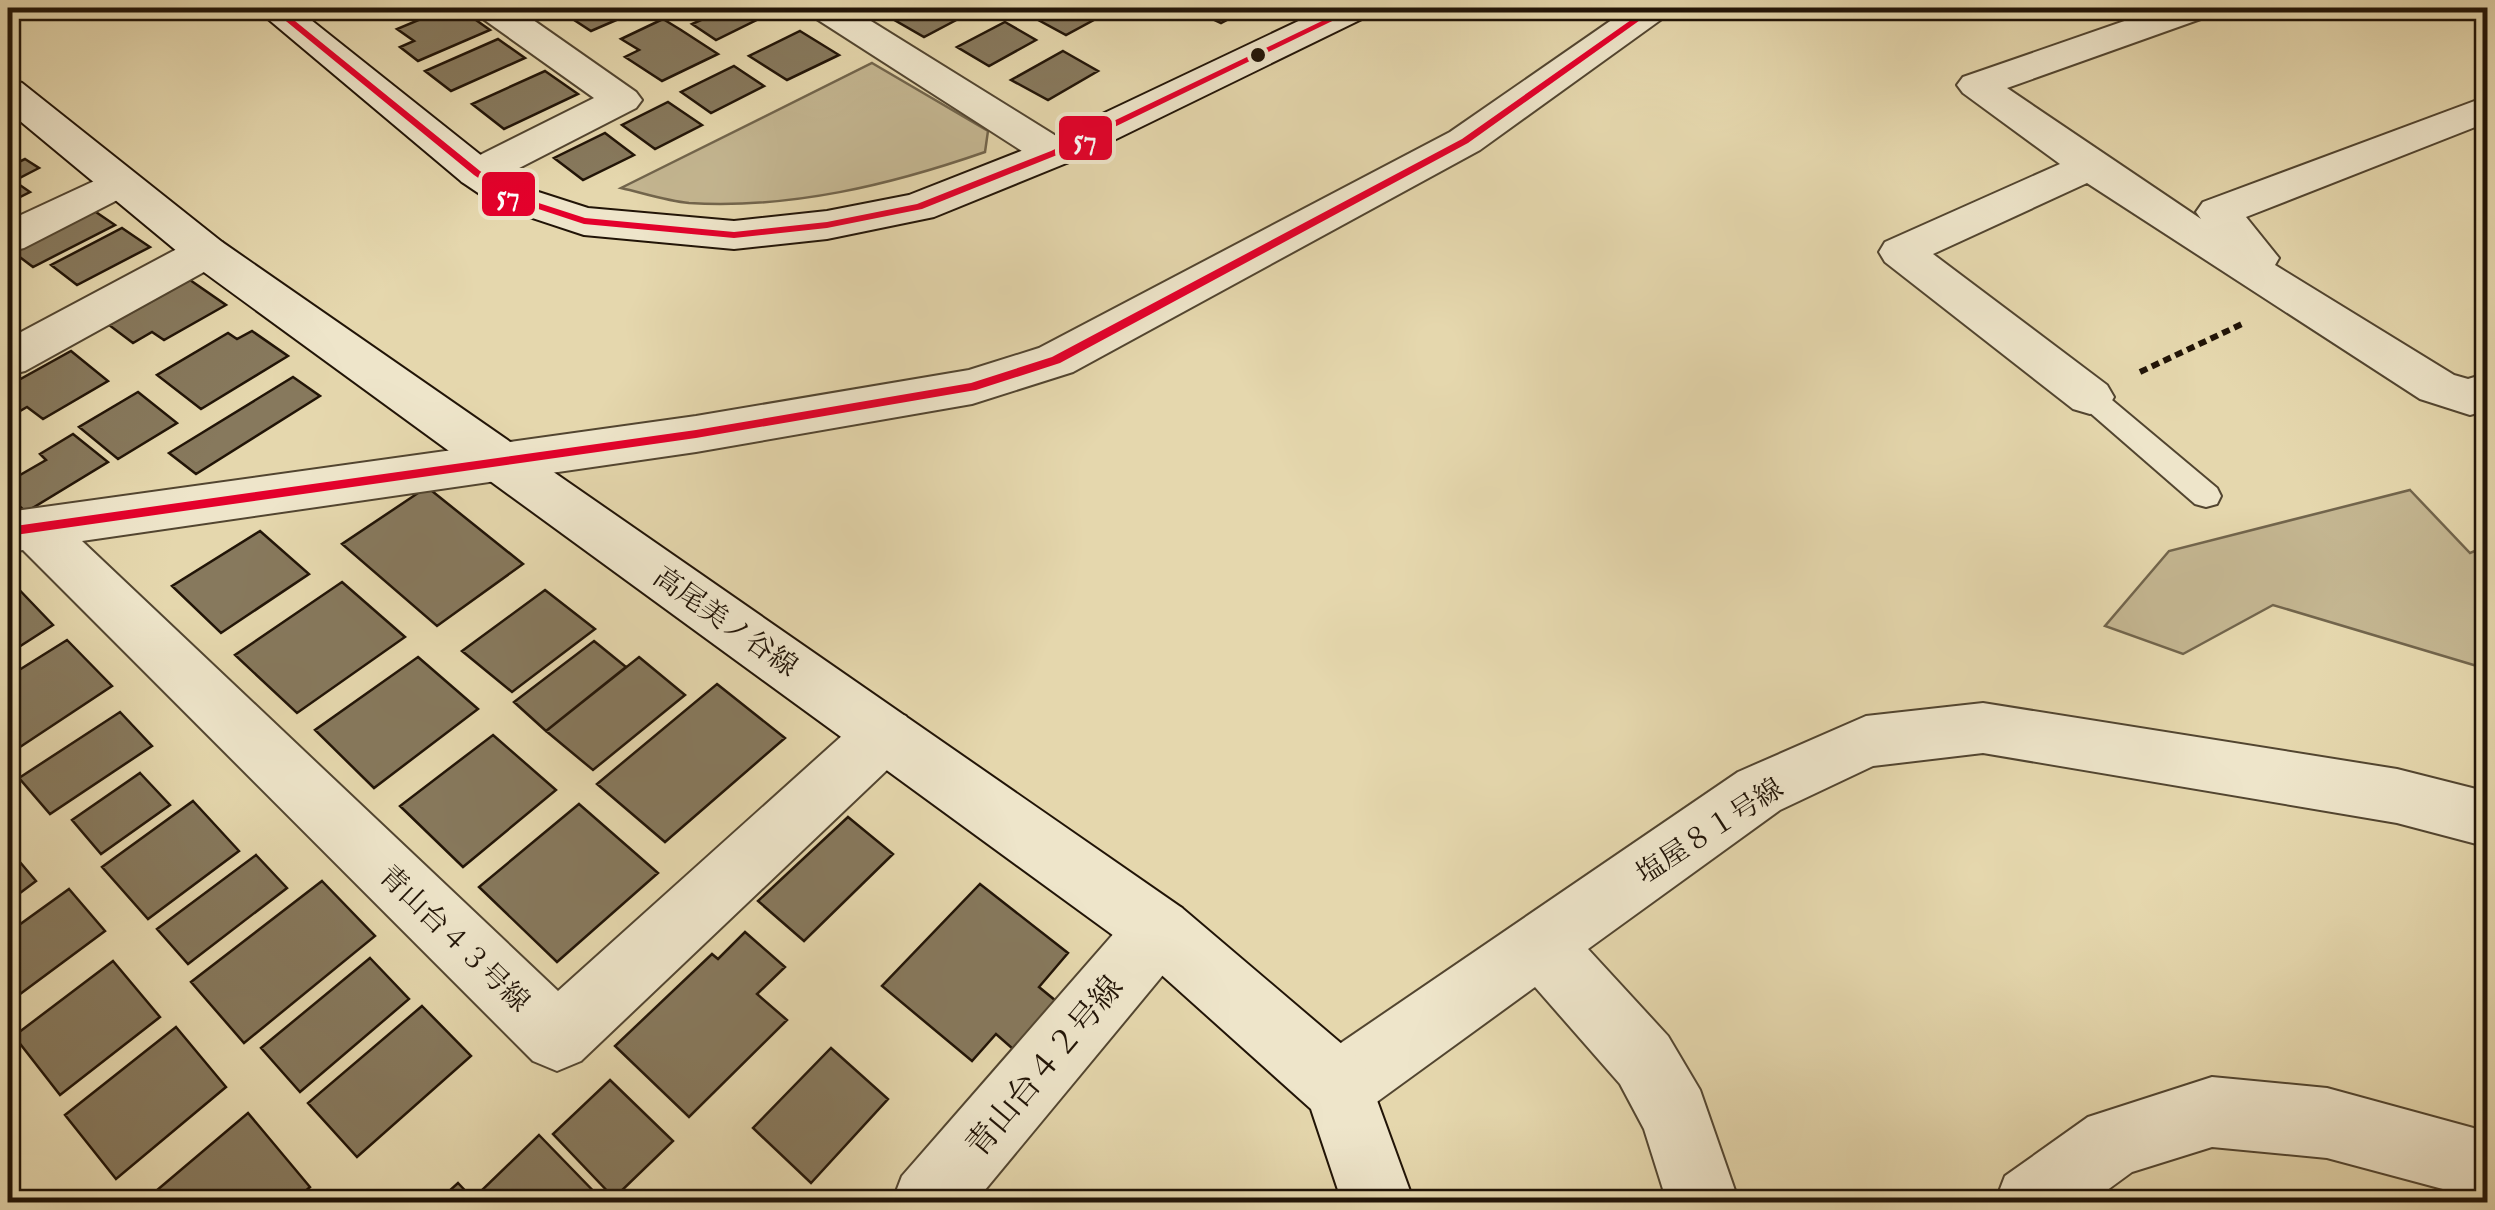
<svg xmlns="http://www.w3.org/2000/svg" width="2495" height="1210" viewBox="0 0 2495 1210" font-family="'IM FELL English','Noto Serif JP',serif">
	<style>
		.green { fill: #c4b691; stroke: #72654c; stroke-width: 2.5 }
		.building { fill: #87795d; stroke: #211407; stroke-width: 2.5 }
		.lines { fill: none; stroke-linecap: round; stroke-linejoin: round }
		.lane-casing { stroke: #524530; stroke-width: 4 }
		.street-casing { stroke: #524530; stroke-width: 4 }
		.secondary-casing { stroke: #211407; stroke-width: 4 }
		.path { stroke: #211407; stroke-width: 6; stroke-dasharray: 8 5; stroke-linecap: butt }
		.lane { fill: #eee5ca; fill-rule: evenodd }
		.street { fill: #eee5ca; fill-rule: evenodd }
		.secondary { fill: #eee5ca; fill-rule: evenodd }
		.bus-1-casing { stroke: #eee5ca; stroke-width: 8 }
		.bus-1 { fill: #e4002b; fill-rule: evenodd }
		.bus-dot { fill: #211407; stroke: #eee5ca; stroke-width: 4 }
		.labels { text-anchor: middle; stroke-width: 8; stroke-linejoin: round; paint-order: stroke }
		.street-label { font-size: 28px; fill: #211407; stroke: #eee5ca }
		.near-street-label { font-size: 32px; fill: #211407; stroke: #eee5ca }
		.line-badge { stroke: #eee5ca; stroke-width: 4 }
		.badge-label { font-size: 28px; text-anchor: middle; font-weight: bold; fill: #fff }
	</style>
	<rect width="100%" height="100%" fill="#e5d7ad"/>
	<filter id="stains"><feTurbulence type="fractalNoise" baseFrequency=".002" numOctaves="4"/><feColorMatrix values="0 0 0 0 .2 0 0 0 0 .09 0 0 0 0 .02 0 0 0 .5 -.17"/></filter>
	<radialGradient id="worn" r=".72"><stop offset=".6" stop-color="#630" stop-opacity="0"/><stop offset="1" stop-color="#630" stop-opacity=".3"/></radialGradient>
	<path class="green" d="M872,63l116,68 -3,21c-95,33 -194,57 -296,51 -22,-2 -46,-10 -68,-15z
		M2410,490l60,63 17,-7v123l-214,-64 -90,49 -78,-28 64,-75z"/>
	<path class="building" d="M447,8h12l31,22 -72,31 -18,-14 14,-6 -17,-12z
		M587,8h57l-53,23 -23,-15z
		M728,8h41l6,3 -59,29 -24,-16z
		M912,8h67l-55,29 -33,-19z
		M1047,8h65l2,1 -48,26 -35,-19z
		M1189,8h37l12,6 -17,9z
		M663,19l18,11 37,24 -56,27 -37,-24 14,-7 -18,-11z
		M1005,22l31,18 -47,26 -32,-19z
		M800,31l39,24 -52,25 -38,-24z
		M498,39l27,19 -74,33 -26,-20z
		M1063,51l35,20 -50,29 -37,-20z
		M734,66l30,20 -53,27 -30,-21z
		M545,71l33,23 -74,35 -32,-25z
		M668,102l34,23 -47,24 -33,-24z
		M605,133l29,22 -51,25 -29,-22z
		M25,159l14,9 -25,13 16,11 -22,11v-36z
		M90,208l25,17 -82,42 -24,-18z
		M122,228l28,19 -73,38 -26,-20z
		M190,280l36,25 -62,35 -12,-8 -19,11 -24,-18z
		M252,331l36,25 -87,53 -44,-34 71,-42 9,6z
		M71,351l37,30 -65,38 -16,-12 -19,11v-32z
		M293,377l27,19 -124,78 -27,-21z
		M138,392l39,31 -59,36 -39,-32z
		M73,434l35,28 -82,50 -18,-16v-14l38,-22 -6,-6z
		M427,487l96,77 -86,62 -95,-82z
		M260,531l49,43 -88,59 -49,-47z
		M8,578l45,47 -45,29z
		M342,582l63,55 -108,76 -62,-58z
		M545,590l50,39 -83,63 -50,-41z
		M67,640l45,46 -104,69v-78z
		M594,641l32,26 -80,64 -32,-29z
		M418,657l60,52 -104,79 -59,-58z
		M639,657l46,38 -92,75 -47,-39z
		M717,684l68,54 -120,104 -68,-58z
		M120,712l32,34 -102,68 -31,-36z
		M493,735l63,55 -93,77 -63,-61z
		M140,773l30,32 -69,49 -29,-34z
		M193,801l46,50 -91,68 -46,-52z
		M579,804l79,69 -101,89 -78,-75z
		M848,817l45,37 -89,87 -46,-40z
		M8,848l28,33 -28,21z
		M256,855l31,33 -99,76 -31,-35z
		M322,881l53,55 -131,107 -53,-61z
		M980,884l88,69 -29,34 17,14 -43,48 -17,-15 -24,27 -90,-75z
		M69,889l36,42 -97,72v-70z
		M745,932l40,35 -28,27 30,26 -98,97 -74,-71 97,-92 6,5z
		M370,958l39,41 -109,93 -39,-44z
		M113,961l47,56 -100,78 -46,-59z
		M422,1006l49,50 -114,101 -49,-54z
		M176,1027l50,60 -110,92 -51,-64z
		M831,1048l57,51 -77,84 -58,-55z
		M610,1080l63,61 -59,57 -61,-64z
		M248,1113l62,74 -17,15h-150z
		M539,1135l65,67h-113l-10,-11z
		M458,1183l18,19h-39z"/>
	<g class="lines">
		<g class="lane-casing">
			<path id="lane" d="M2090,387l10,3 117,98 4,8 -4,8 -11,3 -11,-3 -115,-100 -4,-7 4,-7z"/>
		</g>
		<g class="street-casing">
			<path id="street" d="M473,8h43l120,84 6,8 -6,8 -144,74 -15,4 -15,-4 -6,-9 6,-9 132,-66 -115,-82z
				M806,8h44l219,136 6,9 -6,9 -15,3 -15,-3 -227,-146z
				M1629,8h43l-6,8 -186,134 -407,222 -101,32 -276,48 -614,89 476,450 306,-275 21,-7 21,7 8,18 -8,18 -325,309 -24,10 -24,-10 -510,-511 -15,2v-40l688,-96 273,-46 70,-22 411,-216z
				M2162,8h53l-6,8 -202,72 194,131 -5,-7 7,-10 285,-106v26l-242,95 33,41 -4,7 179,110 14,4 20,-6v37l-18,5 -50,-16 -333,-216 -154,71 174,131 7,12 -7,12 -17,5 -17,-5 -188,-147 -6,-10 6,-10 175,-78 -97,-71 -6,-8 6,-8z
				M118,170l15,4 6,9 -6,9 -109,56 -16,4v-31z
				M206,238l16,4 6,10 -6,10 -197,109 -17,4v-36l182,-97z
				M1983,703l414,66 91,23v55l-91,-24 -414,-70 -110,13 -93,44 -192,139 80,87 32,54 39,112h-72l-23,-73 -24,-45 -85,-97 -172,125 -25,10 -25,-10 -10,-25 10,-25 425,-290 128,-56z
				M1159,900l23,8 9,22 -9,22 -207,250h-83l10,-26 234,-268z
				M2212,1077l115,11 161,44v70h-16l-18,-10 -127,-34 -115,-11 -80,25 -41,30h-96l10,-26 83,-59z"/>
		</g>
		<g class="secondary-casing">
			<path id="secondary" d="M255,8h41l196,156 37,25 59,19 146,13 93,-10 82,-16 130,-51 287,-136h48l-6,8 -299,146 -135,55 -107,22 -93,10 -150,-14 -85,-28 -37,-25z
				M8,79l14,4 200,159 960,666 181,154 51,140h-72l-31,-93 -175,-157 -946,-690 -182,-151z"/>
		</g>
		<path class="path" d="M2140,372l102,-48"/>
		<use href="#lane" class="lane"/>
		<use href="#street" class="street"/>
		<use href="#secondary" class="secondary"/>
		<g class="bus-1-casing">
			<path id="bus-1" d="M270,8h9l201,163 37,25 68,22 149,14 93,-10 90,-18 134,-53 298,-143h10l-302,147 -135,54 -95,19 -93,10 -150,-14 -73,-24 -37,-25z
				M1648,8h9l-189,135 -408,220 -84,27 -280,48 -688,98v-9l688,-97 275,-47 81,-26 410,-218z"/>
		</g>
		<use href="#bus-1" class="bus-1"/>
	</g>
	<circle class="bus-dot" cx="1258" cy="55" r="9"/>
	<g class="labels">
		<g class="street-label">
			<text transform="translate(726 621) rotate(35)" y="10">高尾美ノ谷線</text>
			<text transform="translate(1709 830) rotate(-33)" y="10">塩屋８１号線</text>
			<text transform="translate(455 938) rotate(44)" y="10">青山台４３号線</text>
		</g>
		<g class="near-street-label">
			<text transform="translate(1044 1066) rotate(-50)" y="11">青山台４２号線</text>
		</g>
	</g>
	<g class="line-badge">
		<rect x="1057" y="114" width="57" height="48" rx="10" fill="#e4002b"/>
		<rect x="480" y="170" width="57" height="48" rx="10" fill="#e4002b"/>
	</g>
	<g class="badge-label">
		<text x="1085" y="148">57</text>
		<text x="508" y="204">57</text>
	</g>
	<rect width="2495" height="1210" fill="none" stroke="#e5d7ad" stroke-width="40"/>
	<rect x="10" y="10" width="2475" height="1190" fill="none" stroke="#211407" stroke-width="5"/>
	<rect x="20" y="20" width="2455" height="1170" fill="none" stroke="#211407" stroke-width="2.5"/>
	<rect width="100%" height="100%" filter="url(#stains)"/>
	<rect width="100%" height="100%" fill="url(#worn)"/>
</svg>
